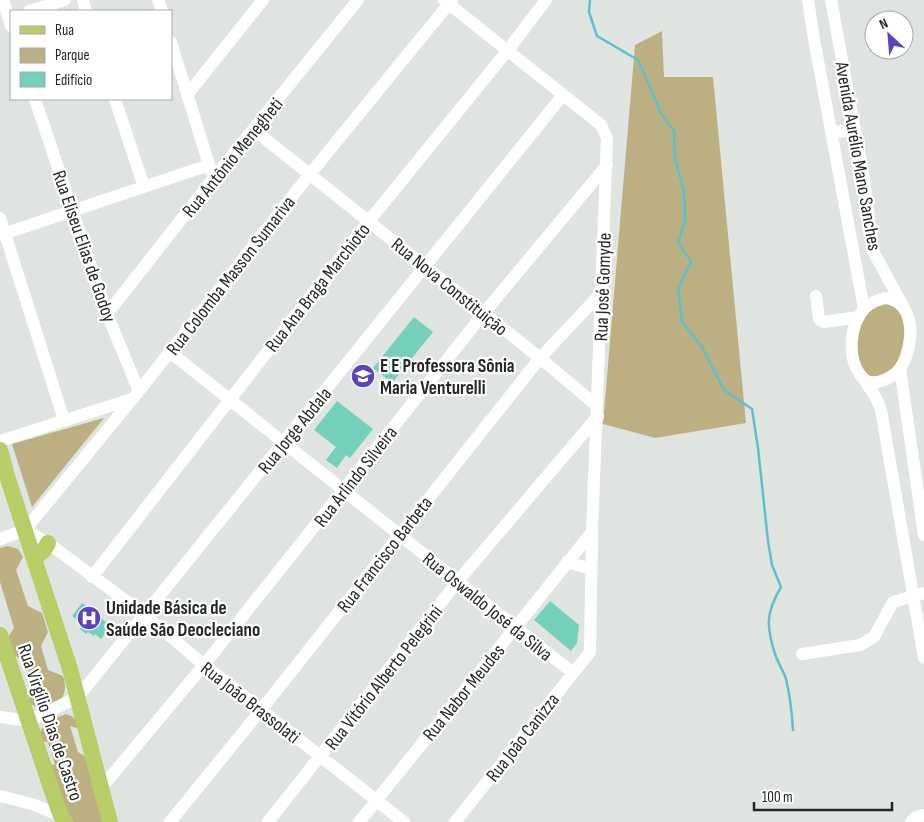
<svg xmlns="http://www.w3.org/2000/svg" width="924" height="822" viewBox="0 0 924 822" font-family="'Sofia Sans Condensed',sans-serif">
	<style>
		.green { fill: #bcb083 }
		.lines { fill: none; stroke-linecap: round; stroke-linejoin: round }
		.stream { stroke: #5dc0cb; stroke-width: 2.5 }
		.building { fill: #74cfbb }
		.minor { stroke: #fff; stroke-width: 12 }
		.major { stroke: #b8cc67; stroke-width: 16 }
		.labels { text-anchor: middle; stroke-width: 4.5; stroke-linejoin: round; paint-order: stroke }
		.street-label { font-size: 19px; fill: #252725; stroke: #fff }
		.poi-label { font-size: 19px; font-weight: bold; fill: #252725; stroke: #fff; text-anchor: start }
	</style>
	<rect width="100%" height="100%" fill="#dfe4e0"/>
	<path class="green" d="M662,31l2,46h49l33,346 -91,15 -52,-14 32,-379z
		M881,301l17,4 8,25 -8,36 -26,14 -15,-17c0,-27 -2,-47 24,-62z
		M104,418l-72,89 -20,-63z
		M8,546l10,3 5,8 -7,13 12,36 14,7 6,19 -7,14 7,24 15,6c3,10 3,15 -2,24 -16,6 -23,14 -36,-2l9,-12 -9,-25 -13,-7 -5,-15 7,-11 -14,-46v-34z
		M66,714c9,2 11,7 14,15l-10,-3 8,26 10,6 15,64h-32l-24,-58 8,1 -7,-23 -6,-1 -3,-6 6,-13z"/>
	<g class="lines">
		<path class="stream" d="M590,0l-1,12 8,24 41,24 24,55 12,16 1,27 9,34 1,28 -7,23 13,18 -13,28 4,33 20,25 22,43 28,19 6,39 10,93 4,24 9,22c-15,25 -15,39 -6,67 3,9 8,16 11,25 4,17 6,33 7,51"/>
	</g>
	<path class="building" d="M414,317l19,15 -41,51 -19,-15z
		M337,401l36,28 -23,29 -4,-3 -9,13 -11,-8 10,-13 -22,-17z
		M550,601l29,24 -2,18 -6,8 -37,-31z
		M82,603l29,23 -10,13 -6,-5 -1,2 -6,-4 -2,2 -6,-5 2,-3 -4,-3 1,-2 -7,-5z"/>
	<g class="lines">
		<path class="minor" d="M3,0l8,26
			M83,0l3,11
			M158,0l4,11
			M444,0l157,125 6,13 -15,394 -2,120 -135,170
			M808,0l6,39 50,270
			M831,0l33,179 9,72 30,55
			M29,11l36,-11
			M171,42l40,129
			M187,95l76,-95
			M35,99l72,215 32,77
			M115,99l29,88
			M254,130l286,228 57,48
			M831,133l24,-4
			M0,218l64,202
			M0,235l209,-70
			M816,296l3,23 5,3 35,-5
			M885,298c32,3 29,48 16,69 -5,8 -15,13 -23,15 -7,1 -12,0 -17,-6 -14,-18 -12,-51 4,-68 6,-6 12,-8 20,-10z
			M107,314l106,-135 145,-179
			M170,352l403,321
			M900,368l24,167
			M864,379l12,19 5,12 43,248
			M0,441l132,-42
			M25,530l23,13 97,72 59,50 200,157
			M0,539l25,-9 114,-139 171,-217 142,-174
			M567,562l24,7
			M92,577l277,-356 139,-171 38,-50
			M802,654l58,-9 14,-8 19,-35 31,-9
			M0,717l29,4 49,-24 485,-602
			M102,787l102,-122 280,-352 123,-148
			M0,796l32,8 29,12
			M170,822l91,-112 279,-352 62,-66
			M268,822l190,-241 140,-165
			M359,822l233,-290
			M911,822l5,-5 8,-2"/>
		<path class="major" d="M0,450l7,26 63,193 40,153
			M34,559l10,-9 4,-7
			M0,635l52,156 9,25 4,6"/>
	</g>
	<defs>
		<g id="school-disc" transform="scale(1.25)"><circle r="9.5" fill="#5d43bb" stroke="#fff"/><path d="M0-5L7-2L0 1L-7-2ZM-4 1L0 2.5L4 1V4Q0 6-4 4Z" fill="#fff"/></g>
		<g id="hospital-disc" transform="scale(1.25)"><circle r="9.5" fill="#5d43bb" stroke="#fff"/><path d="M-5-5h3v3.5h4V-5h3V5h-3V1.5h-4V5h-3Z" fill="#fff"/></g>
	</defs>
	<g fill-rule="evenodd">
		<use href="#school-disc" x="363" y="376"/>
		<use href="#hospital-disc" x="89" y="618"/>
	</g>
	<g class="labels">
		<g class="street-label">
			<text transform="translate(859 156) rotate(80)" y="7">Avenida Aurélio Mano Sanches</text>
			<text transform="translate(232 157) rotate(-51)" y="7">Rua Antônio Menegheti</text>
			<text transform="translate(85 246) rotate(71)" y="7">Rua Eliseu Elias de Godoy</text>
			<text transform="translate(230 275) rotate(-52)" y="7">Rua Colomba Masson Sumariva</text>
			<text transform="translate(450 286) rotate(39)" y="7">Rua Nova Constituição</text>
			<text transform="translate(317 287) rotate(-52)" y="7">Rua Ana Braga Marchioto</text>
			<text transform="translate(602 287) rotate(-88)" y="7">Rua José Gomyde</text>
			<text transform="translate(294 430) rotate(-51)" y="7">Rua Jorge Abdala</text>
			<text transform="translate(355 476) rotate(-52)" y="7">Rua Arlindo Silveira</text>
			<text transform="translate(384 554) rotate(-52)" y="7">Rua Francisco Barbeta</text>
			<text transform="translate(488 606) rotate(39)" y="7">Rua Oswaldo José da Silva</text>
			<text transform="translate(383 677) rotate(-52)" y="7">Rua Vitório Alberto Pelegrini</text>
			<text transform="translate(463 692) rotate(-51)" y="7">Rua Nabor Meudes</text>
			<text transform="translate(251 702) rotate(38)" y="7">Rua João Brassolati</text>
			<text transform="translate(51 722) rotate(71)" y="7">Rua Virgílio Dias de Castro</text>
			<text transform="translate(522 737) rotate(-52)" y="7">Rua João Canizza</text>
		</g>
		<g class="poi-label">
			<text x="380" y="372">E E Professora Sônia<tspan x="380" dy="22">Maria Venturelli</tspan></text>
			<text x="106" y="614">Unidade Básica de<tspan x="106" dy="22">Saúde São Deocleciano</tspan></text>
		</g>
	</g>
	<rect x="10" y="10" width="162" height="90" fill="#ffffff" stroke="#a8a9a8"/>
	<rect x="20" y="26" width="25" height="8" fill="#b8cc67" stroke="#a8a9a8"/>
	<text x="55" y="35" font-size="15" fill="#252725">Rua</text>
	<rect x="20" y="48" width="25" height="15" fill="#bcb083" stroke="#a8a9a8"/>
	<text x="55" y="60" font-size="15" fill="#252725">Parque</text>
	<rect x="20" y="72" width="25" height="15" fill="#74cfbb" stroke="#a8a9a8"/>
	<text x="55" y="85" font-size="15" fill="#252725">Edifício</text>
	<g transform="translate(889 35) rotate(334)"><circle r="24" fill="#ffffff" stroke="#a8a9a8"/>
	<path d="M0-4L9 19L0 12L-9 19Z" fill="#5d43bb"/>
	<text y="-8" font-size="14" font-weight="bold" text-anchor="middle" fill="#252725">N</text>
	</g>
	<path d="M754 802v8h138v-8" fill="none" stroke="#252725" stroke-width="2.5"/>
	<text x="762" y="802" font-size="15" fill="#252725" stroke="#ffffff" stroke-width="4" paint-order="stroke">100 m</text>
</svg>
